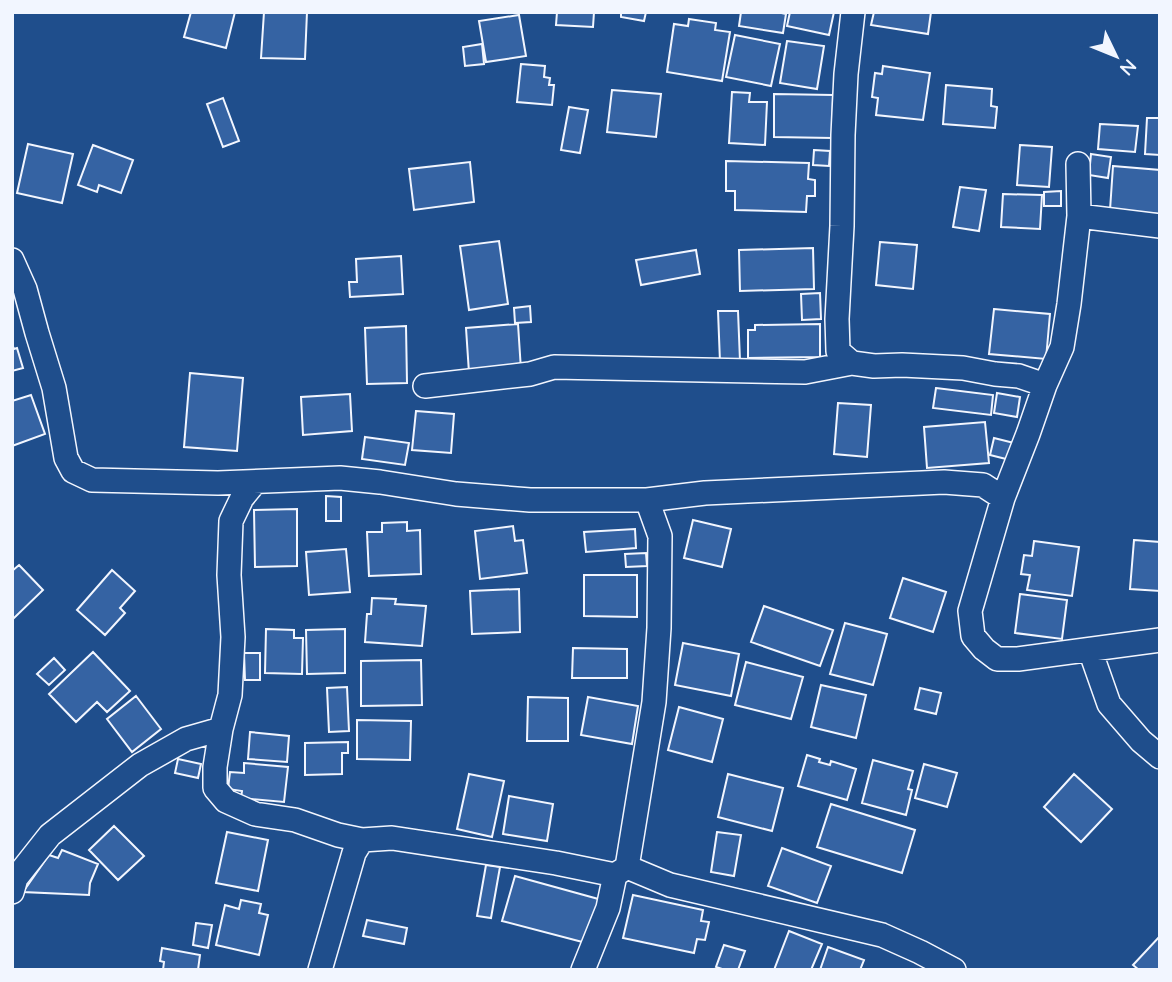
<svg xmlns="http://www.w3.org/2000/svg" width="1172" height="982" viewBox="0 0 1172 982" font-family="Quicksand,sans-serif">
	<style>
		.building { fill: #3563a3; stroke: #f2f6ff; stroke-width: 2 }
		.lines { fill: none; stroke-linecap: round; stroke-linejoin: round }
		.minor-casing { stroke: #f2f6ff; stroke-width: 26 }
		.minor { stroke: #1f4e8c; stroke-width: 23 }
	</style>
	<rect width="100%" height="100%" fill="#1f4e8c"/>
	<path class="building" d="M191,12h44l-9,36 -42,-11z
		M264,12h43l-2,47 -44,-1z
		M557,12h37l-1,15 -37,-2z
		M621,12h25l-2,9 -23,-4z
		M741,12h36l9,2 -3,19 -44,-7z
		M790,12h44l-5,23 -42,-9z
		M874,12h57l-3,22 -57,-9z
		M519,15l7,41 -40,6 -7,-41z
		M689,19l27,4 -1,7 15,2 -8,49 -55,-9 7,-48 14,2z
		M735,35l45,9 -9,42 -45,-9z
		M787,41l37,5 -7,43 -37,-6z
		M482,44l2,20 -19,2 -2,-19z
		M521,64l24,2 -1,11 6,1 -1,7h5l-2,20 -35,-3z
		M883,66l47,7 -7,47 -47,-5 2,-17 -6,-1 3,-24 7,1z
		M946,85l46,4 -1,17 6,1 -2,21 -52,-4z
		M612,90l49,4 -5,43 -49,-5z
		M732,92l18,1 -1,9h18l-2,43 -36,-2z
		M774,94l59,1 -1,43 -58,-1z
		M223,98l16,43 -16,6 -16,-43z
		M569,107l19,3 -8,43 -19,-3z
		M1147,118h13v37l-15,-1z
		M1100,124l38,2 -3,26 -37,-3z
		M28,144l45,10 -11,49 -45,-10z
		M93,145l40,15 -12,33 -22,-8 -2,7 -19,-7z
		M1020,145l32,2 -3,40 -32,-2z
		M814,150l16,1 -1,15 -16,-1z
		M1091,154l20,3 -3,21 -19,-3z
		M726,161l83,2 -1,16 7,1v16h-8l-1,16 -71,-2v-19h-9z
		M470,162l4,40 -60,8 -5,-41z
		M1113,166l47,4v44l-50,-4z
		M960,187l26,3 -7,41 -26,-4z
		M1061,191v15h-17v-14z
		M1003,194l39,1 -2,34 -39,-2z
		M499,241l9,63 -39,6 -9,-64z
		M880,242l37,3 -4,44 -37,-4z
		M813,248l1,41 -74,2 -1,-41z
		M696,250l4,24 -59,11 -5,-25z
		M401,256l2,38 -53,3 -1,-15h8l-1,-23z
		M820,293l1,26 -19,1 -1,-26z
		M530,306l1,16 -16,1 -1,-15z
		M994,309l56,5 -4,45 -57,-5z
		M718,311h20l2,50 -20,1z
		M518,324l3,46 -52,3 -3,-45z
		M820,324v33l-72,1v-28h7v-5z
		M406,326l1,57 -40,1 -2,-56z
		M12,344l2,5 3,-1 6,20 -11,3z
		M190,373l53,5 -6,73 -53,-4z
		M936,388l57,7 -2,20 -58,-7z
		M997,393l23,4 -3,20 -23,-4z
		M350,394l2,37 -49,4 -2,-38z
		M31,395l14,39 -33,12v-45z
		M838,403l33,2 -4,52 -33,-3z
		M416,411l38,3 -3,39 -39,-3z
		M985,422l4,41 -62,5 -3,-41z
		M365,437l44,6 -4,22 -43,-6z
		M994,438l20,5 -4,17 -20,-5z
		M326,496l15,1v24h-15z
		M297,509v57l-42,1 -1,-57z
		M693,520l38,9 -9,38 -38,-9z
		M407,522v9l13,-1 1,44 -52,2 -2,-44h15v-9z
		M513,526l2,15 8,-1 4,33 -47,6 -5,-48z
		M635,529l1,19 -50,4 -2,-20z
		M1134,540l26,2v49l-30,-2z
		M1034,541l45,6 -7,49 -45,-6 3,-15 -9,-1 3,-19 8,1z
		M346,549l4,43 -41,3 -3,-43z
		M646,553l1,13 -21,1 -1,-13z
		M19,565l24,25 -30,29 -1,-48z
		M112,570l23,21 -15,17 5,5 -20,22 -28,-25z
		M584,575h53v42l-53,-1z
		M903,578l43,14 -13,40 -43,-14z
		M519,589l1,43 -48,2 -2,-43z
		M1020,594l47,6 -5,39 -47,-6z
		M372,598l24,1 -1,5 31,2 -4,40 -57,-4 2,-28h4z
		M764,606l69,24 -13,36 -69,-24z
		M845,623l42,11 -14,51 -43,-11z
		M266,629l28,1v8h9l-1,36 -37,-1z
		M345,629v44l-38,1 -1,-44z
		M683,643l56,11 -8,42 -56,-11z
		M573,648l54,1v29h-55z
		M93,652l37,39 -23,21 -10,-10 -21,20 -27,-28z
		M244,653h16v27h-15z
		M54,658l11,12 -16,15 -12,-11z
		M421,660l1,45 -61,1v-45z
		M746,662l57,15 -12,42 -56,-14z
		M821,685l45,10 -10,43 -45,-11z
		M347,687l2,44 -20,1 -2,-44z
		M920,688l21,5 -5,21 -21,-5z
		M136,696l25,33 -29,23 -25,-33z
		M528,697l40,1v43h-41z
		M588,697l50,9 -6,38 -51,-9z
		M679,707l44,12 -11,43 -44,-12z
		M357,720l54,1 -1,39 -53,-1z
		M250,732l39,4 -2,26 -39,-3z
		M348,742v11h-6v21l-37,1v-32z
		M807,755l13,4 -1,3 11,3 1,-4 25,8 -9,31 -49,-14z
		M178,759l23,5 -3,14 -23,-5z
		M873,760l40,11 -5,18 4,1 -6,25 -44,-12z
		M244,763l44,4 -4,35 -43,-4 1,-7 -14,-2 2,-17 14,1z
		M924,764l33,9 -10,34 -32,-9z
		M469,774l35,7 -12,56 -35,-8z
		M728,774l55,14 -11,43 -54,-14z
		M1074,774l38,35 -31,33 -37,-35z
		M509,796l44,8 -6,37 -44,-7z
		M831,804l84,26 -13,43 -85,-26z
		M114,826l30,30 -26,24 -29,-30z
		M227,832l41,8 -10,51 -42,-8z
		M717,832l24,3 -7,41 -23,-4z
		M782,848l49,18 -14,37 -49,-17z
		M62,850l36,14 -8,19 -1,12 -66,-3 26,-37 9,3z
		M486,865l14,2 -9,51 -14,-2z
		M515,876l87,24 -12,44 -88,-23z
		M633,895l70,15 -2,11 8,1 -4,18 -8,-1 -3,14 -71,-15z
		M241,900l20,4 -2,9 9,2 -9,40 -43,-10 9,-40 14,4z
		M367,920l40,8 -3,16 -41,-8z
		M196,923l16,2 -4,23 -15,-3z
		M789,931l33,13 -11,26h-37z
		M1160,936v34h-21l-6,-5z
		M724,945l21,6 -7,19h-13l-9,-3z
		M828,947l36,13 -4,10h-40z
		M162,948l38,7 -2,15h-35l1,-8 -4,-1z"/>
	<g class="lines">
		<g class="minor-casing">
			<path id="minor" d="M853,12l-7,62 -3,61 -1,91 -5,93 1,32 14,12 22,3 28,-1 61,3 32,6 24,2 26,9
				M1078,164l1,52 -10,88 -7,43 -17,38 -17,49 -25,64 -33,113 3,25 11,13 13,10h21l142,-19
				M1079,216l81,10
				M12,260l13,29 12,44 17,55 12,70 7,13 19,9 126,3 122,-5 40,4 76,12 74,6h117l58,-7 239,-11 39,3 20,13
				M425,386l105,-12 24,-7 251,5 47,-9
				M255,482l-13,16 -11,23 -2,54 4,62 -3,58 -9,34 -6,38v21l11,13 29,13 40,6 43,15 24,5
				M1090,650l19,54 32,37 19,16
				M627,867l43,18 212,50 38,17 34,18
				M12,892l4,-14 34,-43 90,-70 46,-26 35,-10
				M320,970l34,-117 8,-13 30,-2 164,25 59,12 12,-8 27,-165 5,-74 1,-92 -13,-36
				M583,970l25,-62 7,-33"/>
		</g>
		<use href="#minor" class="minor"/>
	</g>
	<rect width="1172" height="982" fill="none" stroke="#f2f6ff" stroke-width="28"/>
	<g transform="translate(1116 56) rotate(133)" stroke="#1f4e8c" stroke-width="5" paint-order="stroke">
	<path d="M0-5L12 26L0 18L-12 26Z" fill="#f2f6ff"/>
	<text y="-10" font-size="19" font-weight="bold" text-anchor="middle" fill="#f2f6ff">N</text>
	</g>
</svg>
